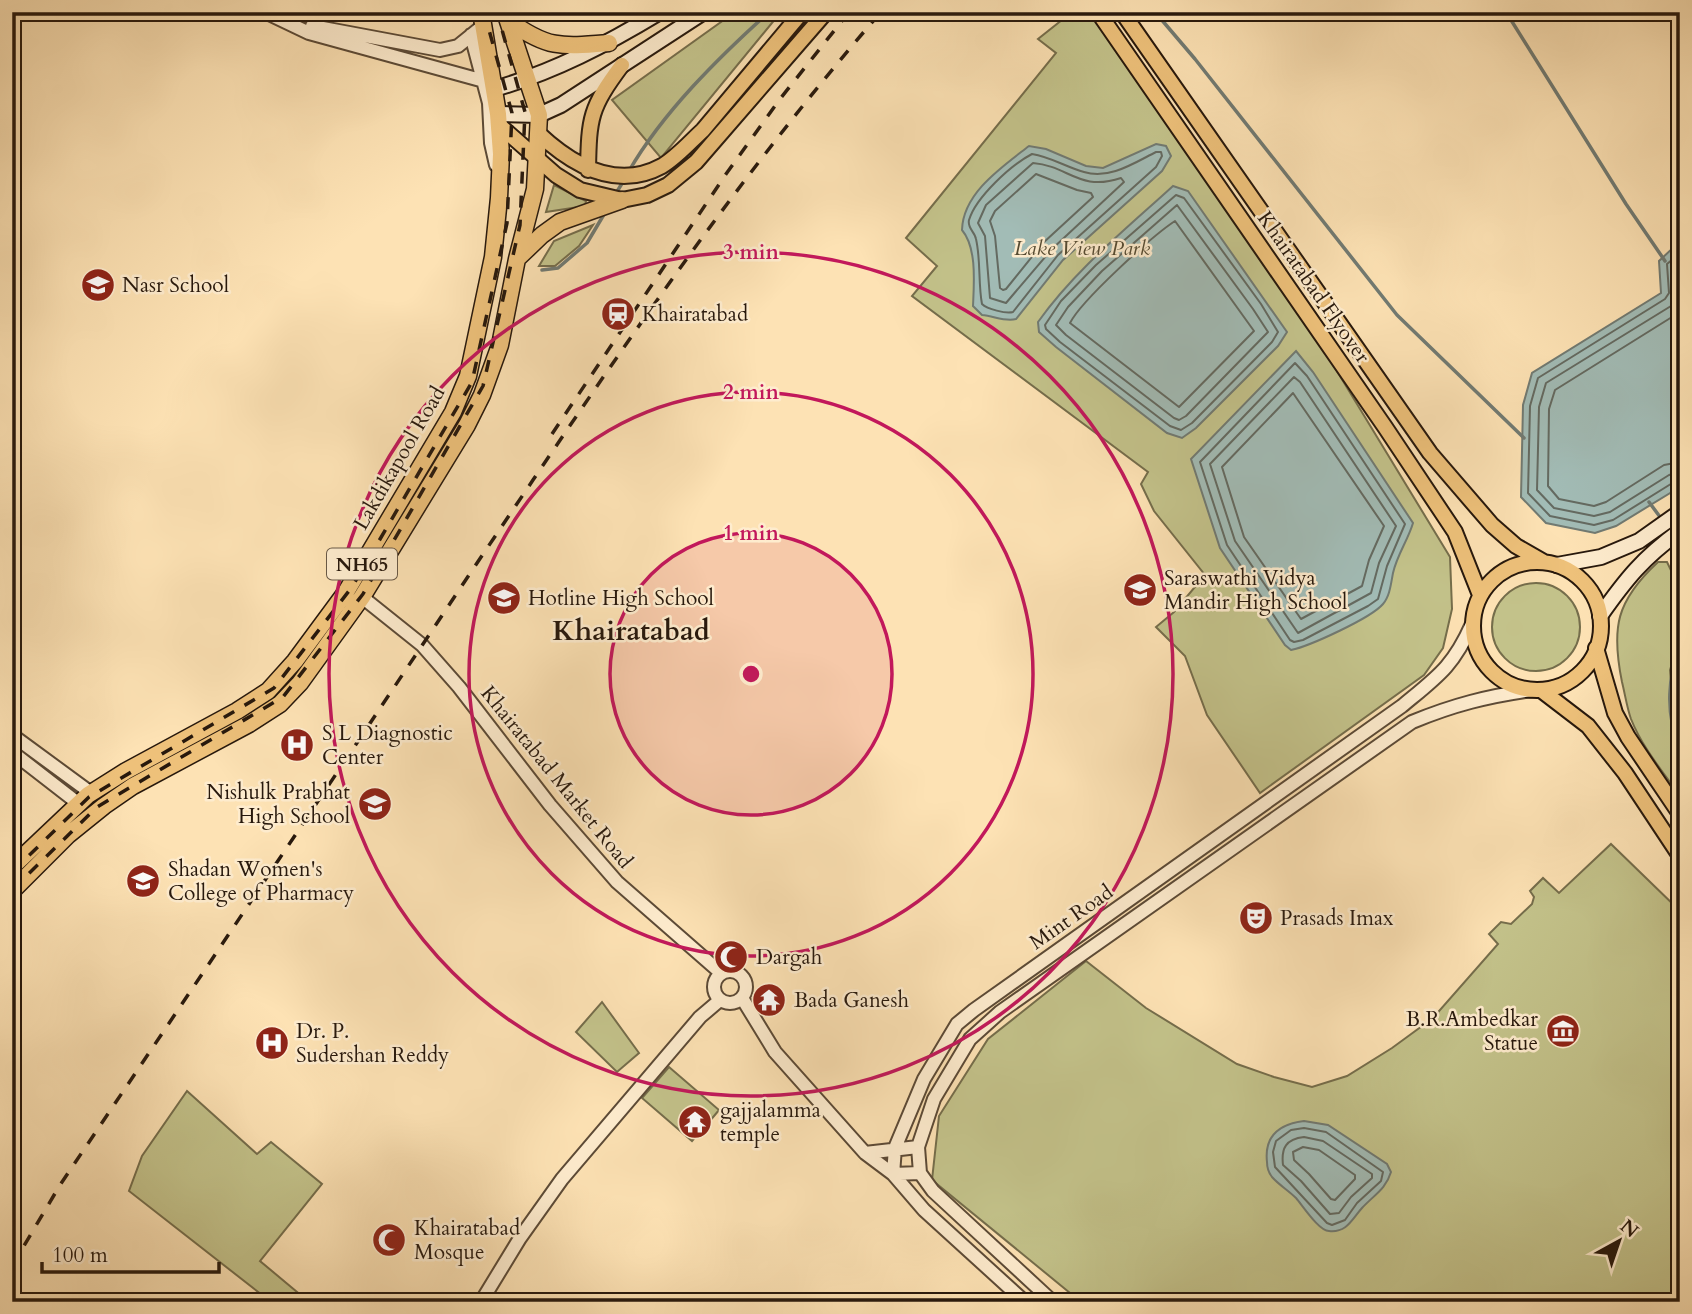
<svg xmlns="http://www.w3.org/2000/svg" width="1692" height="1314" viewBox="0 0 1692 1314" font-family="Cardo,serif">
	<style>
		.green { fill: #c3c28a; stroke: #756d4b; stroke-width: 2 }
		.water { fill: #a2bcb6; stroke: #717a72; stroke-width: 2 }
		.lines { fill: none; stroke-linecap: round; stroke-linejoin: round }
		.shore { stroke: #646a61; stroke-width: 2 }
		.stream { stroke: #717a72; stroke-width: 3.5 }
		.tertiary-casing { stroke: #5c4a36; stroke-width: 16 }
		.secondary-casing { stroke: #27180c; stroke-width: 18 }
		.primary-casing { stroke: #27180c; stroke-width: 18 }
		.trunk-casing { stroke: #27180c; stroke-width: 19 }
		.tertiary { stroke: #feecce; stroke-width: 12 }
		.secondary { stroke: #feecce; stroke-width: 14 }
		.primary { stroke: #eec17a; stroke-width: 14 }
		.trunk { stroke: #eec17a; stroke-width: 16 }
		.rail { stroke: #27180c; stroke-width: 3.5; stroke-dasharray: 12 12; stroke-linecap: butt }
		.ring { fill: none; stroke: #c2185b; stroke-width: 3.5 }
		.labels { text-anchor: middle; stroke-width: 5; stroke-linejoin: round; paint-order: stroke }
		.shield { fill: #feecce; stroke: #685846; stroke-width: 2 }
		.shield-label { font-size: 19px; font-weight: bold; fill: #27180c }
		.park-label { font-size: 21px; font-style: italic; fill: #564b32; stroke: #feecce }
		.poi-label { font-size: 21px; fill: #27180c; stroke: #feecce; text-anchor: start }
		.street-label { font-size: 21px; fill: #27180c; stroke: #feecce }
		.district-label { font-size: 28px; font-weight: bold; fill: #27180c; stroke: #feecce }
		.centre { fill: #c2185b; stroke: #feecce; stroke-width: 3.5 }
		.ring-label { font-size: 21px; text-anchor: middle; font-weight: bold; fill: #c2185b; stroke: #feecce; stroke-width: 5; stroke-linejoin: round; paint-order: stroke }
	</style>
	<rect width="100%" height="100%" fill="#fde2b4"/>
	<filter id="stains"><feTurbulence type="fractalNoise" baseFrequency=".00286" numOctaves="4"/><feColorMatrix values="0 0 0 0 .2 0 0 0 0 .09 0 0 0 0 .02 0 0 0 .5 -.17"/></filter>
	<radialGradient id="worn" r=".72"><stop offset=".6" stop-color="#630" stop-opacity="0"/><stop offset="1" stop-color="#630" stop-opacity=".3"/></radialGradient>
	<path class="green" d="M735,12h46l-120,146 -49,-58z
		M1072,12h16l18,22 223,324 121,199 2,52 -9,39 -19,27 -164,118 -53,-78 -22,-59 -29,-29 18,-15 31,-37 -51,-64 -13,-27 7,-12 -236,-176 25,-30 -31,-28 150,-185 -18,-14z
		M554,185l32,16 -1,5 -39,6z
		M593,225l-14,21 -24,20h-16l15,-25z
		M1658,562h9l13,27v49l-10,32 6,71 4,9v46c-17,-24 -38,-49 -49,-77 -4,-11 -6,-25 -9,-37 -11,-54 -6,-81 36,-120z
		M1492 627a44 44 0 1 1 88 0a44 44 0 1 1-88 0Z
		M1611,844l69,67v391h-599l-149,-122 7,-64 49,-77 98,-78 60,47 91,56 37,13 38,10 35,-11 45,-28 41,-30 65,-74 -9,-10 12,-12 10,2 21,-20 2,-7 -4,-6 13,-13 16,15z
		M602,1002l37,51 -22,19 -41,-40z
		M669,1067l50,43 -10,12 -15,-13 -10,13 14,12 -6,7 -50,-43z
		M187,1091l70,63 14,-12 51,42 -62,77 49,41h-38l-142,-111 13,-35z"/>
	<path class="water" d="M1156,144l10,2 5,10 -9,15 -99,89 -47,59c-11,3 -22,-3 -34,-4l-9,-9c1,-23 4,-58 -11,-76 1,-37 40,-63 67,-84l17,3 40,17 17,2z
		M1173,186l15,5 99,141 -9,14 -82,82 -14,10 -15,-5 -111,-86 -17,-15 -1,-10c37,-52 88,-93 135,-136z
		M1676,245l4,3v239l-64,39 -21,7 -49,-10 -25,-26 2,-92 9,-32 129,-80 -2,-32z
		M1296,351l17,21 100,151c-5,17 -16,32 -20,50 -2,10 -3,23 -10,31 -12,14 -73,42 -92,46l-6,-5 -65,-97 -29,-89z
		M1680,638v112c-17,-37 -12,-74 0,-112z
		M1304,1121l24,4 59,39 4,8c-5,17 -17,23 -29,36 -10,11 -15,25 -33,23 -10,0 -26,-25 -33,-33 -8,-8 -17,-13 -24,-21 -4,-5 -5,-10 -5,-15 -3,-27 13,-38 37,-41z"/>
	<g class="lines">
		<path class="shore" d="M1156,152h5l1,4 -6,11 -98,88 -45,57c-7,2 -26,-3 -31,-8 -4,-21 -1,-43 -6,-65 -1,-7 -9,-11 -7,-19 7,-23 42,-55 63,-66 19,3 34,13 52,18 25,8 50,-9 72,-20z
			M1033,163c36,3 46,29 88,15l3,4 -72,67 -46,54 -16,-5 -5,-62 -7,-13 8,-18z
			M1036,174l41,16 14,3 2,4 -50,46 -37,46 -3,1 -3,-2 -5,-52 -5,-15 5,-10z
			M1176,195l8,3 77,106 17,28 -6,10 -80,81 -11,7 -11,-4 -110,-84 -14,-13 -1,-4 16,-24 35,-36z
			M1177,205l76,104 15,23 -82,84 -7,4 -5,-2 -108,-83 -10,-10 12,-18 34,-36z
			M1175,221l79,110 -75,76 -109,-84c11,-22 82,-87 105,-102z
			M1680,253l-13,11 2,29 -4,6 -127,79 -8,28 -2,87 22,23 44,9 19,-5 61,-38 6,-1
			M1680,263l-4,5 1,26 -6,12 -125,77 -7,24 -2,83 17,18 40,8 16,-4 59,-37 11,-3
			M1680,312l-125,78 -6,19 -1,77 11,13 35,7 12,-4 58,-37 16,-3
			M1295,363l12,13 98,148 -18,42 -9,33 -10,7 -65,34 -9,2 -4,-2 -63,-95 -27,-83z
			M1294,377l6,5 96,144 -17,37 -8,30 -73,40 -63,-92 -25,-77z
			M1293,393l91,133 -15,34 -7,26 -61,33 -57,-82 -22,-70z
			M1304,1128l22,4 57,40 -2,9 -24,22 -12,17 -13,5 -5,-2 -52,-56 -2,-15 3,-11 15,-11z
			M1304,1137l19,4 49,33v4l-21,19 -12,16 -9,1 -29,-33 -18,-16c-2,-17 3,-26 21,-28z
			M1303,1147l16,3 36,25v4l-20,21 -4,-1 -22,-25 -15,-14 -1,-8z"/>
		<path class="stream" d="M1155,12l40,47 202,256 127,123
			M1506,12l120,192 39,57
			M629,171c34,-59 90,-114 140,-159
			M615,195l9,-15
			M542,270l16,-2 29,-25 19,-32
			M1649,502l14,19"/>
		<g class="tertiary-casing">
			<path id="tertiary" d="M265,12l44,21 175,48
				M312,26l128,24 18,-4 26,-21
				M471,35l18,68 2,40 5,22
				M362,597l60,48 37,42 91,118 67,77 104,91
				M12,735l79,58
				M12,752l67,52
				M714 987a16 16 0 1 1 32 0a16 16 0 1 1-32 0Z
				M742,998l33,54 90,101 28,21 27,-1
				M865,1153l53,-6
				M481,1302l39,-64 42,-59 138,-162 20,-17
				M1025,1302l-101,-92 -31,-36 2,-26 29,-69 33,-55 17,-14 428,-304c35,-29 51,-39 70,-82
				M1053,1302l-120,-111 -13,-18 -2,-26 16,-48 36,-60 30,-27 412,-290c41,-17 76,-26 120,-32"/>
		</g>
		<g class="secondary-casing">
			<path id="secondary" d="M494,89c60,-17 113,-45 166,-77
				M498,114l41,1 22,-10 143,-93
				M1557,565l44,-8 38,-16 41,-29
				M1600,616c26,-37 43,-58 80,-85"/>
		</g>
		<g class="primary-casing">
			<path id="primary" d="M1098,12l287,415 70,105 25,63
				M1122,12l308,441 62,72 24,21 28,16
				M499,125l57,50 24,15 42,10 25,-5 21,-10 28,-23 130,-150
				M538,133c34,32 78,58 124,33 15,-9 28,-24 41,-36l99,-118
				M588,170c1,-53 2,-62 34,-105
				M1473 626a64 64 0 1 1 128 0a64 64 0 1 1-128 0Z
				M1596,648l19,65 13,24 52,77
				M1541,690l47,36 37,47 55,83"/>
		</g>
		<g class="trunk-casing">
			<path id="trunk" d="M508,20c39,29 54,27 101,23
				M519,257l23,-22 18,-13 62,-22
				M12,867l76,-72 38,-24 111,-60 31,-20 27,-30 51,-69 107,-180 15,-36 25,-119 6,-59 2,-44 -3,-40 -17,-102
				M12,891l56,-56 36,-29 29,-20 116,-62 31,-20 20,-21 62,-86 105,-172 15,-30 18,-50 17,-86 18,-70 4,-74 -34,-103"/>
		</g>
		<use href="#tertiary" class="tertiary"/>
		<use href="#secondary" class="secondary"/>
		<use href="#primary" class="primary"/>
		<use href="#trunk" class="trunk"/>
		<path class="rail" d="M552,434l174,-260 54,-75 69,-87
			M12,872l77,-75 185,-109 78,-101 120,-205 35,-159 5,-110 -28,-101
			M12,890l85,-83 186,-110 80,-103 120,-208 37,-161 5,-113 -28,-100
			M12,1266l48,-81c137,-203 273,-406 409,-610 130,-193 259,-387 412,-563"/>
	</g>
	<circle cx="751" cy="674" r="141" fill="#c2185b" fill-opacity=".12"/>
	<g class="ring">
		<circle cx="751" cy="674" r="141"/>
		<circle cx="751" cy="674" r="282"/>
		<circle cx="751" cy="674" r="422"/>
	</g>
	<defs>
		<g id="school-disc" transform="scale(1.75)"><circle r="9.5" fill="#8f2418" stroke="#feecce"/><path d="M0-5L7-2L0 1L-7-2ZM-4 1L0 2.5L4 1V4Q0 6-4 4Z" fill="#fff"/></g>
		<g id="station-disc" transform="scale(1.75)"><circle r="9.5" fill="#8f2418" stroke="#feecce"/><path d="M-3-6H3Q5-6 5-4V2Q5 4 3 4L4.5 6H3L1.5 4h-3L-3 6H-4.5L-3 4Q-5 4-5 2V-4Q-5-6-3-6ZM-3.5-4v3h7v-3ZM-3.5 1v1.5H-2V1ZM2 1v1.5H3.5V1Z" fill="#fff"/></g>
		<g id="university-disc" transform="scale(1.75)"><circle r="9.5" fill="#8f2418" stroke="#feecce"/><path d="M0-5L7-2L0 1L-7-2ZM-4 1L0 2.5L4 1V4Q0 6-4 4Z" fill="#fff"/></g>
		<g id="hospital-disc" transform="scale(1.75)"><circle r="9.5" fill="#8f2418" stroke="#feecce"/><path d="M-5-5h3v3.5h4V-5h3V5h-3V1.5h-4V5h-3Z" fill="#fff"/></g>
		<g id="theatre-disc" transform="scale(1.75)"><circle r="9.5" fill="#8f2418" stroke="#feecce"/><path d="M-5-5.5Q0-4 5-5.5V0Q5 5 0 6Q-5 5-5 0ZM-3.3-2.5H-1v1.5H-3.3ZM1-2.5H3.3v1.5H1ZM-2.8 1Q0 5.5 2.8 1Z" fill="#fff"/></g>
		<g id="mosque-disc" transform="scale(1.75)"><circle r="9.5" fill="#8f2418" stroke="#feecce"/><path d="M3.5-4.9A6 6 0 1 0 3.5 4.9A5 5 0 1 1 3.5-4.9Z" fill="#fff"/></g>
		<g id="temple-disc" transform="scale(1.75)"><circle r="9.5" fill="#8f2418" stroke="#feecce"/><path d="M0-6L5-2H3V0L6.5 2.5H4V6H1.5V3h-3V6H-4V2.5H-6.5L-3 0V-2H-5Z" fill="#fff"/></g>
		<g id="museum-disc" transform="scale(1.75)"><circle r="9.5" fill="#8f2418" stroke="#feecce"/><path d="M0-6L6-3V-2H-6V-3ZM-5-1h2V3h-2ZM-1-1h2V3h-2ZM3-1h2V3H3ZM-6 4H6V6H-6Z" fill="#fff"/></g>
	</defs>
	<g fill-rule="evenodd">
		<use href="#school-disc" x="98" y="285"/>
		<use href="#station-disc" x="618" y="314"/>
		<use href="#university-disc" x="1140" y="590"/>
		<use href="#university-disc" x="504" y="598"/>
		<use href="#hospital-disc" x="297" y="745"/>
		<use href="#university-disc" x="375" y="804"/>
		<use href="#university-disc" x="143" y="881"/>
		<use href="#theatre-disc" x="1256" y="918"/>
		<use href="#mosque-disc" x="731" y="957"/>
		<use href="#temple-disc" x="769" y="1000"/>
		<use href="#museum-disc" x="1563" y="1031"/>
		<use href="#hospital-disc" x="272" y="1043"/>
		<use href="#temple-disc" x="695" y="1122"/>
		<use href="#mosque-disc" x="389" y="1240"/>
	</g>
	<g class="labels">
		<rect class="shield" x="327" y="548.5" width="70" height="31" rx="5"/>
		<g class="shield-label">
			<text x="362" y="571">NH65</text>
		</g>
		<g class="park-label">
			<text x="1082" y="255">Lake View Park</text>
		</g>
		<g class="poi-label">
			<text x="122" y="292">Nasr School</text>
			<text x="642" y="321">Khairatabad</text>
			<text x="1164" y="585">Saraswathi Vidya<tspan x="1164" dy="24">Mandir High School</tspan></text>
			<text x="528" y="605">Hotline High School</text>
			<text x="322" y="740">S L Diagnostic<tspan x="322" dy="24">Center</tspan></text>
			<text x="350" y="799" text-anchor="end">Nishulk Prabhat<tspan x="350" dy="24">High School</tspan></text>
			<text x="168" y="876">Shadan Women's<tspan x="168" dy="24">College of Pharmacy</tspan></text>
			<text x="1280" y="925">Prasads Imax</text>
			<text x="756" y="964">Dargah</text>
			<text x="794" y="1007">Bada Ganesh</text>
			<text x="1538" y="1026" text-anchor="end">B.R.Ambedkar<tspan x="1538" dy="24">Statue</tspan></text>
			<text x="296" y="1038">Dr. P.<tspan x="296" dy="24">Sudershan Reddy</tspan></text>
			<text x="720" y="1117">gajjalamma<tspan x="720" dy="24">temple</tspan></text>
			<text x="414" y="1235">Khairatabad<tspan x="414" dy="24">Mosque</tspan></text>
		</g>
		<g class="street-label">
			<text transform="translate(1314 287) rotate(55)" y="7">Khairatabad Flyover</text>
			<text transform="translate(399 458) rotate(-60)" y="7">Lakdikapool Road</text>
			<text transform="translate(557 777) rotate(51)" y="7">Khairatabad Market Road</text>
			<text transform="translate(1071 917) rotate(-35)" y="7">Mint Road</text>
		</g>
		<g class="district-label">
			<text x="631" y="640">Khairatabad</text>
		</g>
	</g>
	<circle cx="751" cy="674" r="10" class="centre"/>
	<g class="ring-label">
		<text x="751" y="259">3 min</text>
		<text x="751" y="399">2 min</text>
		<text x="751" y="540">1 min</text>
	</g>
	<rect width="1692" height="1314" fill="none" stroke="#fde2b4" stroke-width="42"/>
	<rect x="14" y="14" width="1664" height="1286" fill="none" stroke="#27180c" stroke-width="3.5"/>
	<rect x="21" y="21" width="1650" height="1272" fill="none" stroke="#27180c" stroke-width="2"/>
	<g transform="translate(1619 1241) rotate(40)" stroke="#feecce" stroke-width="5" paint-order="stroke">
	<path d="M0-5L12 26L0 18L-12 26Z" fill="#27180c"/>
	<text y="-10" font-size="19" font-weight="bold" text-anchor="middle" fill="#27180c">N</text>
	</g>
	<path d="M42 1262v10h177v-10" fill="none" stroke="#27180c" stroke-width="3.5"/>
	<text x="52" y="1262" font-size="21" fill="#27180c" stroke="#feecce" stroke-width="5" paint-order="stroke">100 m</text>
	<rect width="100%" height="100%" filter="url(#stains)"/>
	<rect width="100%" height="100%" fill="url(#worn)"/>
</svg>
